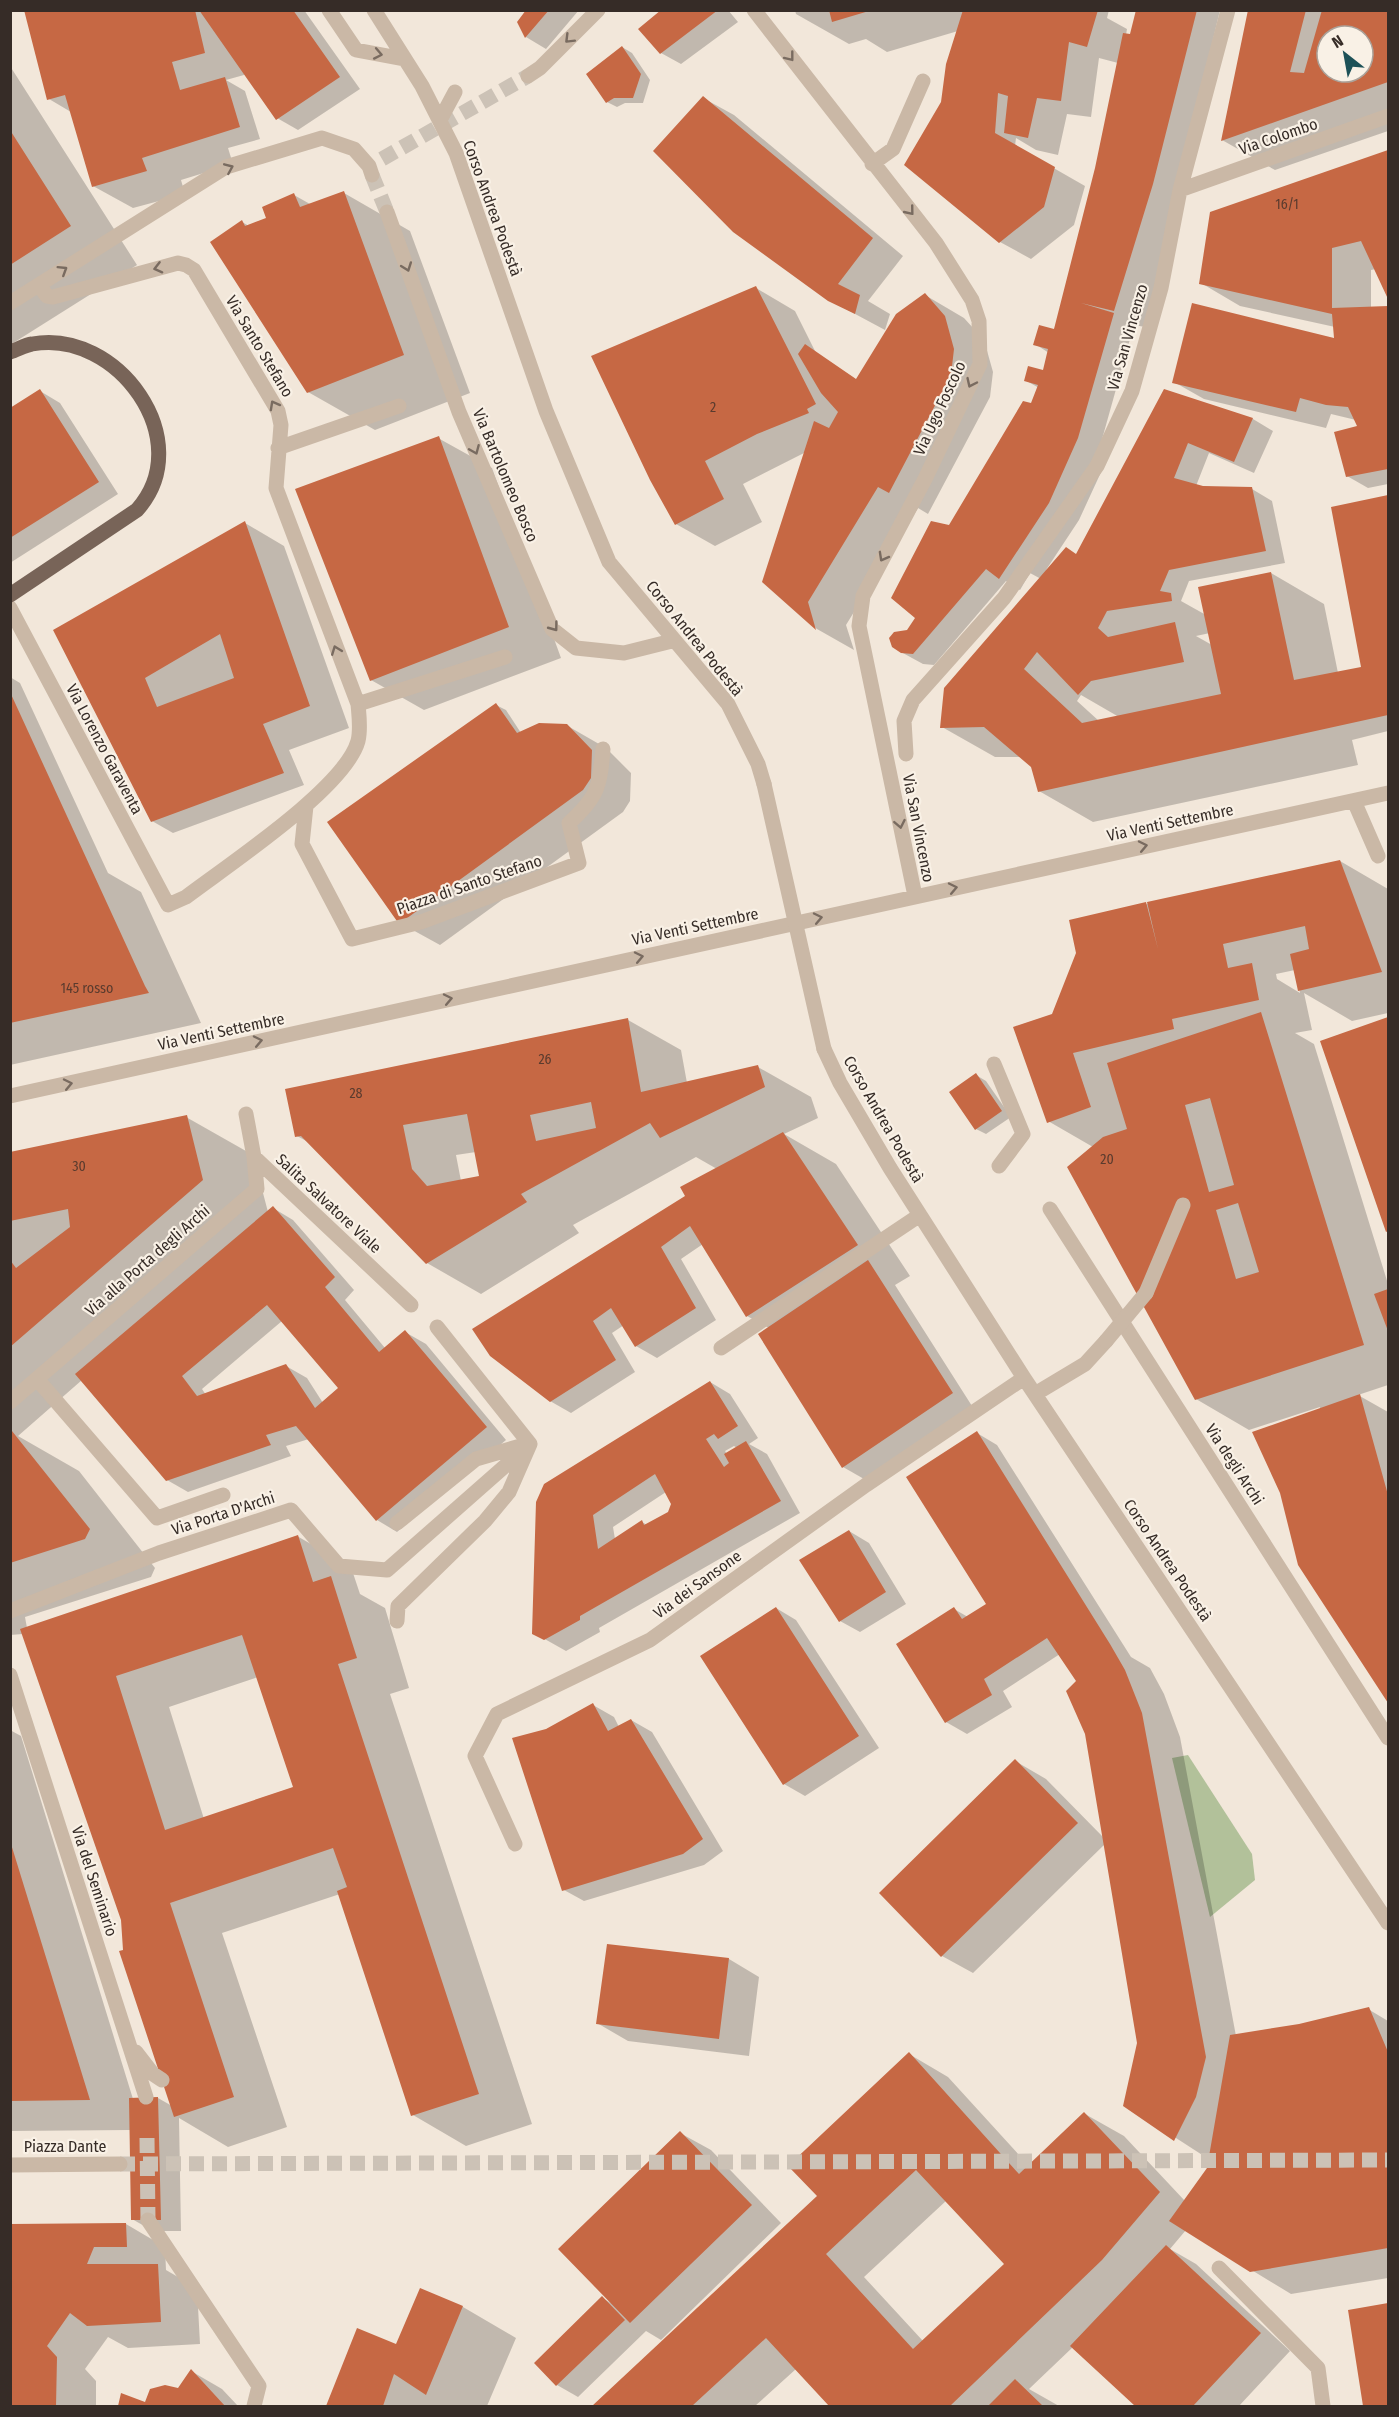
<svg xmlns="http://www.w3.org/2000/svg" width="1399" height="2417" viewBox="0 0 1399 2417" font-family="'Fira Sans Condensed',sans-serif">
	<style>
		.green { fill: #b2c19a }
		.shadow { fill: #0003; fill-rule: evenodd }
		.building { fill: #c66844; fill-rule: evenodd }
		.lines { fill: none; stroke-linecap: round; stroke-linejoin: round }
		.minor-tunnel { stroke: #ccc2b6; stroke-width: 15; stroke-dasharray: 15 8; stroke-linecap: butt }
		.minor { stroke: #cab8a6; stroke-width: 15 }
		.major { stroke: #786458; stroke-width: 15 }
		.minor-bridge { stroke: #cab8a6; stroke-width: 15 }
		.oneway { stroke: #796b60 }
		.labels { text-anchor: middle; stroke-width: 4.5; stroke-linejoin: round; paint-order: stroke }
		.number-label { font-size: 14px; fill: #5a3b2e }
		.street-label { font-size: 16px; fill: #362c27; stroke: #f9f1e6 }
	</style>
	<rect width="100%" height="100%" fill="#f2e7da"/>
	<path class="green" d="M1188,1755l64,99 3,26 -45,37 -38,-159z"/>
	<path class="shadow" d="M25,10h279l56,79 -62,41 -21,-12 -33,-47v4l-18,5 19,11 15,48 -32,9 5,16 -52,16 4,14 -52,14 -40,-22 -22,-74 -22,-13z
		M528,10h51l-33,39 -20,-12 -8,-15z
		M663,10h65l10,12 -57,42 -20,-11z
		M795,10h314l-2,8 20,11 -1,6 13,4 -1,-29h82l-75,317 -11,-2 -35,125 9,7 -29,63 -33,50 31,-15 88,-165 88,29 20,12 -19,42 -45,-20 -13,33 56,3 20,12 13,62 -96,18 -8,20 25,14 65,-42 53,31 14,69 27,-2 -32,-163 55,-12v235l-36,9 6,25 -265,57 -54,-31 -7,-25 -10,-9h-27l-53,-30 99,-148 -11,-6 -10,17 -14,-9 -72,84 -11,-1 -22,-12 7,-21 9,-14 33,-91 82,-121 7,-17 -14,-8 19,-8 5,-19 -14,-9 20,-13 41,-163 22,-105 -19,-5 -8,59 -24,-3 -9,41 -22,-5 -20,-12 -1,8 70,40 -11,39 -43,34 -31,-17 -42,-211 -71,21 -21,-13 -17,5 -53,-30zM1210,633l2,12 -16,-9zM1081,695l38,22 -20,4 -22,-20z
		M1249,10h139v121l-113,39 -53,-30zM1327,36h36v36h-36z
		M622,47l10,6 18,27 -7,23h-18l-8,4 -10,-5z
		M10,66l127,199 -127,80z
		M703,98l31,17 169,141 -35,45 22,13 -5,16 -56,-30z
		M1388,151v145l-12,-27 -5,1v38h17v176l-20,4 -21,-12 12,-49 -3,-7 -25,-6 -5,14 -122,-29 -30,-17 162,-43 -1,-12 -95,-21 -39,-23 11,-70z
		M344,193l66,38 60,162 -95,37 -67,-38 -66,-170 7,4 19,-7 26,-24 16,9z
		M756,288l39,23 21,42 41,27 40,-65 28,-20 39,23 20,22 9,32 -3,25 -62,117 -10,-6 -72,117 8,25 -37,-21 -53,-48 42,-129 -63,32 19,38 -47,24 -39,-22z
		M40,391l20,12 58,91 -108,69v-154z
		M438,438l54,30 69,190 -137,52 -53,-30z
		M245,523l39,23 65,182 -60,22 15,35 -131,48 -21,-12 -97,-191z
		M10,677l10,6 88,190 33,19 60,131 -191,42z
		M496,705l10,5 15,23 45,-8 40,23 25,25 -1,28 -7,11 -183,133 -40,-22z
		M1340,861l48,28v124l-36,8 -48,-28 8,37 -17,3 19,11 74,240v101l-30,10 30,17v288l-89,-136 21,-157 -71,23 -53,-31 -103,-252 -45,-26 5,-106 25,-62 -7,-32zM1295,970l5,23 -23,-14 -1,-5z
		M1388,1018v214l-66,-191z
		M628,1020l53,30 6,33 71,-16 53,30 7,21 -34,16 52,30 74,112 -15,9 77,121 -108,73 -21,-12 -83,-133 9,-6 -22,-12 -44,-72 -22,15 35,61 -59,38 -21,-12 -12,-21 -12,8 23,39 -64,41 -21,-12 -58,-47 195,-158 30,-27 -21,-12 -123,68 6,8 -98,61 -54,-31 -117,-120 -13,-7zM476,1152l5,26 -20,3 -5,-26z
		M976,1075l10,6 25,36 -25,17 -10,-5z
		M186,1117l67,38 15,57 5,-4 20,12 61,70 -9,10 40,48 20,-16 21,12 80,96 -109,92 -20,-12 -68,-81 -23,7 5,10 -103,36 -21,-12 -85,-100 -64,56 61,35 76,97 -4,9 -126,40 2,11 270,-92 54,31 9,27 25,14 24,80 -19,6 142,430 -66,22 -53,-31 -73,-221 -118,39 65,194 -59,20 -49,-29 2,113h-28l-21,-12 -1,-89 -121,1v-401l11,6 112,363 25,-1 14,8 -47,-155 -3,-31 -99,-286 -13,1v-481zM282,1321l58,67 -17,15 -16,-25 -21,-12 -80,29 -4,-6zM258,1677l36,111 -90,31 -35,-112z
		M710,1382l20,12 28,44 -9,6 18,10 33,59 -201,115 1,4 -34,19 -32,-18 3,-130zM734,1446l3,2 -10,6 -2,-3zM666,1492l6,11 -2,10 -23,12 -5,-3 -27,17 -2,-12z
		M977,1433l20,12 134,212 19,11 14,26 16,43 56,299 63,-11 69,-16 20,12v257l-97,16 -105,-64 -16,19 26,15 94,87 -51,55h-102l-64,-59 -44,42 30,17h-228l-35,-37 -41,37h-161l225,-210 90,-142 39,23 82,90 55,-53 39,22 61,65 23,-32 2,-9 -85,-55 13,-62 -33,-199 -132,129 -31,-17 -61,-63 134,-132 31,18 58,59 -27,-157 -17,-27 -57,37 9,16 -45,27 -21,-12 8,-113 14,8 20,-13zM947,2200l59,64 -83,77 -59,-64z
		M849,1531l20,12 37,61 -46,28 -20,-11z
		M776,1608l20,12 83,128 -74,48 -21,-12 -82,-127z
		M593,1705l21,12 5,10 12,-7 21,12 71,119 -19,14 -120,36 -20,-11 -18,-160z
		M608,1945l121,14 30,18 -10,79 -121,-15 -31,-18z
		M680,2133l31,17 70,73 -120,117 -15,-9 -68,66 -21,-12 -21,-22 66,-65 9,5z
		M126,2224l39,23 1,23 31,18 3,56 -72,4 -20,-11 -23,32 11,12v25h-86v-180z
		M421,2290l42,17 53,31 -29,68h-159l30,-76 38,16z
		M1388,2305v101h-23l-15,-95z
		M191,2371l31,18 16,17h-118l2,-11 24,8 33,-13z"/>
	<path class="building" d="M24,10h171l10,43 -33,9 8,28 45,-13 15,50 -98,31 5,13 -55,16 -27,-92 -18,5z
		M199,10h94l47,67 -64,43z
		M526,10h23l-24,28 -8,-16z
		M661,10h57l-58,44 -22,-25z
		M829,10h40v1l-37,11z
		M963,10h135l-11,37 -18,-5 -8,59 -24,-3 -9,40 -24,-5 4,-37 -10,-3 -3,40 60,34 -11,40 -45,36 -95,-78 37,-63 5,-38z
		M1136,10h61l-44,174 -39,127 -33,-8 33,10 -36,125 -29,65 -50,76 -13,-10 -73,85 -12,-1 -9,-6 -3,-9 5,-6 13,-2 8,-12 -24,-20 40,-77 18,4 74,-124 8,2 7,-18 -14,-4 4,-15 15,4 5,-21 -15,-4 6,-20 15,4 41,-161 28,-135 7,1z
		M1248,10h58l-16,62 14,1 18,-63h66v72l-167,59zM1327,36h36v36h-36z
		M622,46l19,28 -8,24h-19l-8,5 -20,-29z
		M703,96l170,142 -35,46 22,11 -5,19 -27,-13 -95,-69 -80,-81z
		M10,130l61,96 -61,39z
		M1388,150v149l-27,-58 -29,7v60l56,-2v163l-42,8 -12,-45 23,-6 -9,-19 -22,-2 -26,-7 -4,14 -124,-29 20,-80 142,35 -2,-24 -133,-30 11,-72z
		M344,191l60,164 -97,38 -97,-151 32,-22 3,6 21,-8 -4,-11 32,-14 6,14z
		M756,286l60,118 -9,5 2,4 -52,21 -52,27 19,38 -49,26 -25,-45 -59,-124z
		M925,293l20,23 9,33 -3,26 -62,118 -11,-6 -70,115 8,28 -54,-48 52,-161 15,7 9,-16 -17,-19 -23,-39 7,-10 51,35 40,-65z
		M40,389l59,93 -89,56v-130z
		M1164,389l89,29 -19,44 -46,-19 -14,35 29,8 49,1 14,64 -97,19 -9,21 11,2 1,8 -65,10 -9,17 10,9 67,-15 9,40 -93,19 -13,14 -41,-43 -13,17 58,54 139,-29 -23,-107 73,-15 23,108 67,-13 -30,-160 57,-12v220l-350,77 -7,-25 -47,-40 -44,1 4,-40 122,-141 10,7z
		M439,436l70,191 -139,54 -75,-192z
		M245,521l65,185 -47,18 21,49 -133,49 -98,-192zM220,634l14,44 -77,29 -12,-29z
		M10,692l135,294 4,7 -139,30z
		M496,703l21,30 22,-10 28,1 25,26 -1,28 -8,12 -184,134 -72,-102z
		M1340,860l42,112 -84,19 -8,-37 19,-5 -4,-23 -82,18 5,24 24,-5 7,37 -87,19 2,10 -101,24 18,54 -44,16 -34,-96 39,-13 24,-61 -7,-33 77,-18 12,47 -11,-47z
		M1261,1012l103,333 -169,55 -128,-233 36,-30 24,-8 -20,-66zM1210,1098l24,87 -25,7 -24,-87zM1238,1203l21,69 -23,7 -20,-69z
		M1388,1017v214l-2,1 -66,-191z
		M628,1018l13,74 117,-27 7,22 -105,51 -10,-15 -129,71 6,8 -101,62 -125,-128 -6,1 -10,-48zM591,1102l5,26 -60,13 -6,-26zM467,1114l12,62 -52,10 -15,-17 -9,-44z
		M976,1073l26,38 -27,19 -26,-38z
		M187,1115l16,65 -193,167v-87l6,8 54,-41 -2,-18 -58,12v-69z
		M783,1132l75,113 -112,72 -56,-91 -29,21 35,61 -61,39 -24,-39 -18,13 23,39 -66,42 -60,-46 -18,-27 213,-133 -5,-9z
		M273,1206l62,71 -10,10 54,65 26,-22 82,97 -111,94 -80,-95 -30,9 5,10 -105,36 -91,-107zM267,1305l71,83 -23,20 -29,-44 -89,32 -15,-20z
		M868,1260l85,133 -111,75 -84,-134z
		M1388,1289v42l-14,-37z
		M710,1381l28,45 -20,13 -4,-5 -8,5 18,28 5,-4 -5,-9 22,-13 35,60 -201,115v4l-36,20 -12,-6 4,-132 8,-18zM655,1474l16,30 -3,8 -24,13 -2,-5 -44,29 -5,-34z
		M1360,1394l28,101v208l-90,-138 -18,-72 -28,-61z
		M12,1431l78,98 -5,10 -75,24z
		M977,1431l133,213 15,26 17,43 64,344 -10,40 -22,44 -51,-35 14,-63 -52,-309 -19,-43 10,-10 -29,-43 -63,41 8,16 -47,28 -49,-79 58,-37 8,12 24,-15 -80,-127z
		M849,1530l37,62 -47,30 -40,-62z
		M298,1535l15,47 18,-6 26,82 -19,6 141,430 -68,22 -74,-225 10,-4 -14,-39 -163,55 64,194 -60,20 -55,-166 4,-1 -2,-30 -101,-291zM242,1635l51,152 -128,43 -49,-154z
		M776,1607l83,129 -76,49 -83,-129z
		M593,1703l15,28 23,-12 72,120 -20,15 -121,37 -50,-153 34,-9z
		M1015,1759l63,64 -137,134 -62,-64z
		M10,1844h1l79,256 -80,1z
		M607,1944l122,14 -10,81 -123,-15z
		M1369,2007l19,45v196l-138,24 -81,-51 38,-53 23,-133 69,-11z
		M909,2052l110,122 65,-62 76,80 -58,68 -152,146h-121l-63,-68 -74,68h-100l225,-210 -29,-30zM916,2170l88,94 -91,85 -87,-95z
		M158,2097l3,123h-30l-2,-122z
		M680,2131l72,74 -122,118 -72,-74z
		M126,2223l1,24h-33l-7,17h71l3,58 -74,4 -17,-13 -23,33 10,11 -1,49h-46v-182z
		M1166,2245l95,88 -68,73h-58l-65,-60z
		M420,2288l43,18 -37,89 -32,-21 -11,32h-57l31,-78 39,16z
		M602,2296l23,24 -69,66 -22,-23z
		M1388,2303v103h-25l-15,-96z
		M191,2369l34,37h-107l3,-13 24,9 5,-13 15,-4 13,3z
		M1015,2379l28,27h-55z"/>
	<g class="lines">
		<path class="minor-tunnel" d="M382,159l146,-83
			M372,175l15,37
			M147,2138l1,82
			M120,2164l1268,-4"/>
		<path class="minor" d="M329,10l27,40 48,9
			M374,10l48,76 34,67 90,258 63,151 119,142 30,60 6,20
			M754,10l182,233 36,57 7,21 1,43 -55,115 -62,117 -4,30 56,270
			M528,76l12,-8 58,-58
			M440,120l15,-28
			M872,164l21,-15 30,-68
			M1180,190l208,-74
			M387,212l72,200 93,217 24,19 48,5 48,-12
			M10,303l216,-136 96,-29 32,11 15,17 3,9
			M278,448l121,-42
			M10,608l158,297 18,-8c42,-32 159,-109 172,-156 3,-12 1,-25 0,-37l-82,-216 5,-63 -3,-14 -84,-141 -8,-5 -8,-2 -125,34 -6,-1 -8,-11
			M358,704l147,-47
			M906,754l-2,-33 9,-21 91,-102 93,-132 35,-75 29,-103 19,-98 48,-180
			M1354,801l24,55
			M306,806l-4,38 50,95 69,-17 158,-59 -10,-40c29,-26 31,-37 34,-74
			M824,1049l16,34 50,85 134,210 364,545
			M994,1064l29,70 -24,32
			M10,1096l1378,-303
			M246,1114l8,43 157,148
			M1050,1209l338,529
			M1146,1293l37,-88
			M721,1348l199,-133
			M37,1379l120,139 66,-23
			M1035,1394l50,-30 21,-23
			M10,1402l247,-213 -3,-32
			M397,1523l79,-64 48,-14
			M10,1611l149,-58 132,-43 48,56 48,4 143,-126
			M397,1621l1,-15 87,-85 24,-29 21,-48 -93,-117
			M10,1675l136,422
			M515,1844l-40,-88 22,-42 153,-74 216,-155 158,-107
			M136,2052l17,22 9,6
			M10,2165l110,-1
			M148,2220l111,166 -5,20
			M1219,2268l99,100 5,38"/>
		<path class="major" d="M10,352c7,-2 15,-7 22,-8 85,-16 167,97 105,166l-127,85"/>
		<path class="minor-bridge" d="M764,784l60,265
			M1106,1341l40,-48"/>
	</g>
	<defs><path id="oneway-chevron" d="M-2-3.5L2.5 0L-2 3.5" fill="none" stroke-width="1.6" stroke-linecap="round" stroke-linejoin="round" transform="scale(1.5)"/></defs>
	<g class="oneway">
		<use href="#oneway-chevron" transform="translate(569 39) rotate(135)"/>
		<use href="#oneway-chevron" transform="translate(378 54) rotate(11)"/>
		<use href="#oneway-chevron" transform="translate(790 57) rotate(52)"/>
		<use href="#oneway-chevron" transform="translate(229 168) rotate(-23)"/>
		<use href="#oneway-chevron" transform="translate(910 211) rotate(51)"/>
		<use href="#oneway-chevron" transform="translate(407 267) rotate(70)"/>
		<use href="#oneway-chevron" transform="translate(158 268) rotate(166)"/>
		<use href="#oneway-chevron" transform="translate(63 270) rotate(-32)"/>
		<use href="#oneway-chevron" transform="translate(971 383) rotate(115)"/>
		<use href="#oneway-chevron" transform="translate(274 405) rotate(-119)"/>
		<use href="#oneway-chevron" transform="translate(475 450) rotate(67)"/>
		<use href="#oneway-chevron" transform="translate(883 557) rotate(119)"/>
		<use href="#oneway-chevron" transform="translate(554 627) rotate(53)"/>
		<use href="#oneway-chevron" transform="translate(336 650) rotate(-111)"/>
		<use href="#oneway-chevron" transform="translate(900 824) rotate(79)"/>
		<use href="#oneway-chevron" transform="translate(1143 846) rotate(-12)"/>
		<use href="#oneway-chevron" transform="translate(953 888) rotate(-12)"/>
		<use href="#oneway-chevron" transform="translate(818 918) rotate(-12)"/>
		<use href="#oneway-chevron" transform="translate(639 957) rotate(-12)"/>
		<use href="#oneway-chevron" transform="translate(448 999) rotate(-12)"/>
		<use href="#oneway-chevron" transform="translate(258 1041) rotate(-12)"/>
		<use href="#oneway-chevron" transform="translate(68 1084) rotate(-12)"/>
	</g>
	<g class="labels">
		<g class="number-label">
			<text x="1287" y="209">16/1</text>
			<text x="713" y="412">2</text>
			<text x="87" y="993">145 rosso</text>
			<text x="545" y="1064">26</text>
			<text x="356" y="1098">28</text>
			<text x="1107" y="1164">20</text>
			<text x="79" y="1171">30</text>
		</g>
		<g class="street-label">
			<text transform="translate(1278 136) rotate(-19)" y="6">Via Colombo</text>
			<text transform="translate(493 208) rotate(70)" y="6">Corso Andrea Podestà</text>
			<text transform="translate(1127 337) rotate(-74)" y="6">Via San Vincenzo</text>
			<text transform="translate(260 346) rotate(59)" y="6">Via Santo Stefano</text>
			<text transform="translate(939 408) rotate(-65)" y="6">Via Ugo Foscolo</text>
			<text transform="translate(506 475) rotate(67)" y="6">Via Bartolomeo Bosco</text>
			<text transform="translate(695 638) rotate(51)" y="6">Corso Andrea Podestà</text>
			<text transform="translate(105 749) rotate(62)" y="6">Via Lorenzo Garaventa</text>
			<text transform="translate(1170 822) rotate(-12)" y="6">Via Venti Settembre</text>
			<text transform="translate(919 828) rotate(79)" y="6">Via San Vincenzo</text>
			<text transform="translate(469 884) rotate(-19)" y="6">Piazza di Santo Stefano</text>
			<text transform="translate(695 926) rotate(-12)" y="6">Via Venti Settembre</text>
			<text transform="translate(221 1031) rotate(-12)" y="6">Via Venti Settembre</text>
			<text transform="translate(884 1119) rotate(60)" y="6">Corso Andrea Podestà</text>
			<text transform="translate(329 1203) rotate(43)" y="6">Salita Salvatore Viale</text>
			<text transform="translate(147 1260) rotate(-41)" y="6">Via alla Porta degli Archi</text>
			<text transform="translate(1235 1464) rotate(57)" y="6">Via degli Archi</text>
			<text transform="translate(223 1513) rotate(-18)" y="6">Via Porta D'Archi</text>
			<text transform="translate(1168 1560) rotate(56)" y="6">Corso Andrea Podestà</text>
			<text transform="translate(697 1584) rotate(-36)" y="6">Via dei Sansone</text>
			<text transform="translate(95 1881) rotate(72)" y="6">Via del Seminario</text>
			<text x="65" y="2152">Piazza Dante</text>
		</g>
	</g>
	<rect width="1399" height="2417" fill="none" stroke="#362c27" stroke-width="24"/>
	<g transform="translate(1345 54) rotate(329)"><circle r="28" fill="#f9f1e6" stroke="#aba29a" stroke-width="1.5"/>
	<path d="M0-4.5L10 22L0 15L-10 22Z" fill="#1d5157"/>
	<text y="-9" font-size="16" font-weight="bold" text-anchor="middle" fill="#362c27">N</text>
	</g>
</svg>
